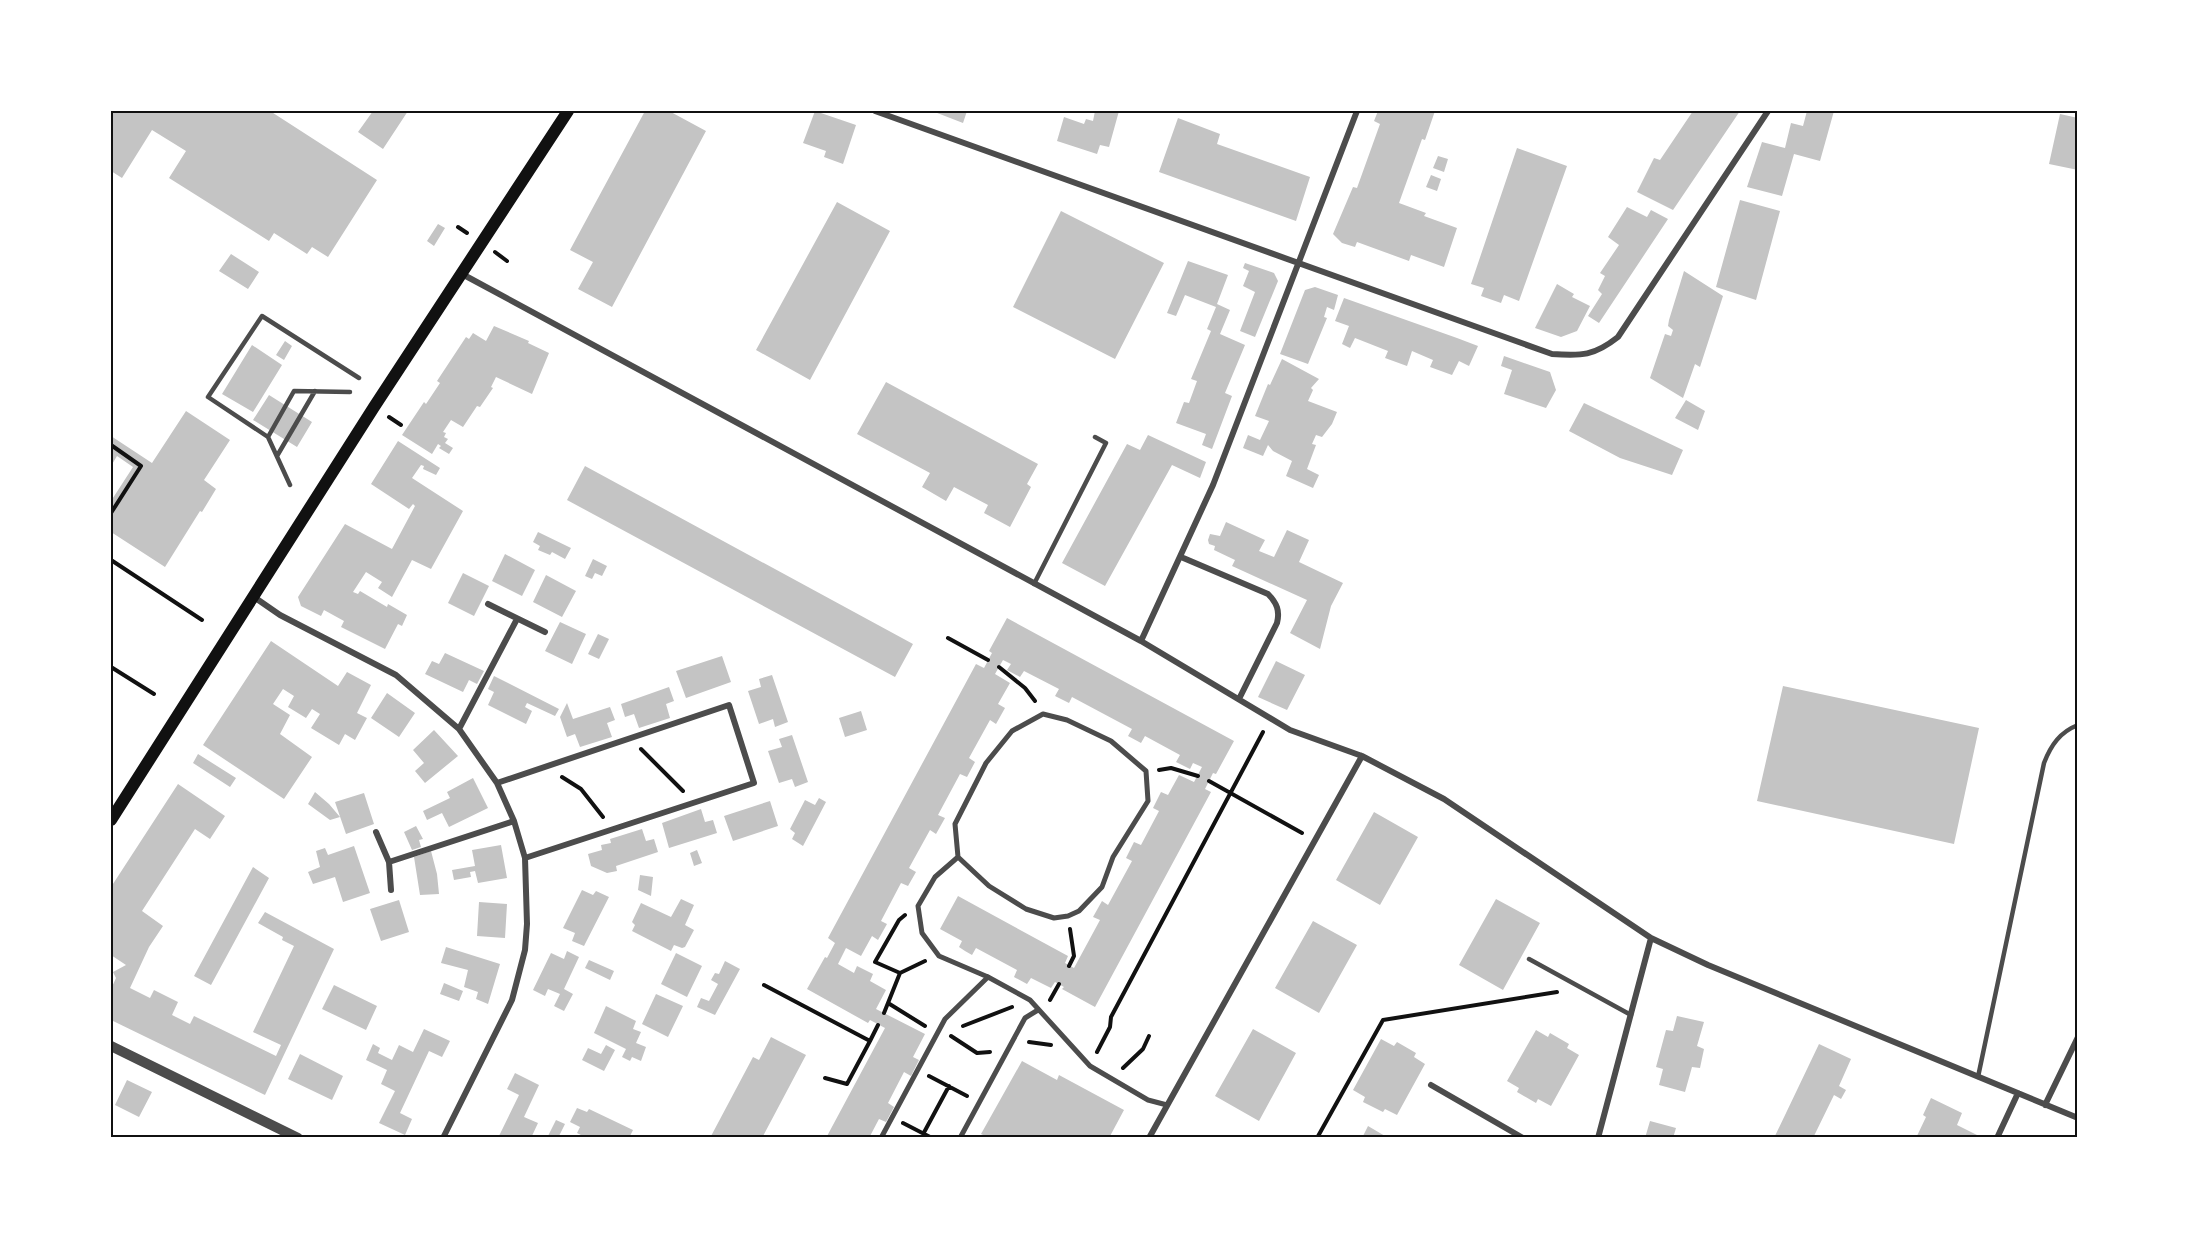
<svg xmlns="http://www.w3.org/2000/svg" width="2189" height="1249" viewBox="0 0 2189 1249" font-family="Mulish,sans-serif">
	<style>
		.building { fill: #c4c4c4 }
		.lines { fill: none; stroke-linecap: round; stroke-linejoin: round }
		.path { stroke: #111; stroke-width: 4 }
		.service { stroke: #4c4c4c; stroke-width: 4.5 }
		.pedestrian { stroke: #4c4c4c; stroke-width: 5 }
		.minor { stroke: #4c4c4c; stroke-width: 6 }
		.tertiary { stroke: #4c4c4c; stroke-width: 10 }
		.secondary { stroke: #111; stroke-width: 12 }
		.neatline { fill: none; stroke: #111; stroke-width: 2 }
	</style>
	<rect width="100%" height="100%" fill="#fff"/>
	<path class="building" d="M111,111h159l107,69 -49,77 -16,-10 -5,7 -33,-21 -5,8 -100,-63 17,-27 -34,-21 -30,48 -11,-7z
		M373,111h35l-25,38 -25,-17z
		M645,111h24l37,20 -94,176 -34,-18 15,-27 -23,-12z
		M815,111l41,14 -13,39 -19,-7 2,-6 -23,-8z
		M932,111h35l-4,12z
		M1095,111h24l-10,36 -9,-2 -3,9 -40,-13 7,-24 20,7 2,-5 7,2z
		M1378,111h57l-10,29 -3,-1 -23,64 27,10 -2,3 33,12 -13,39 -33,-12 -2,6 -52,-19 -2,5 -13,-4 -9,-9 20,-47 4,1 23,-64 -6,-3z
		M1693,111h47l-67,99 -36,-18 17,-34 6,2z
		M1807,111h27l-14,50 -26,-7 -12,42 -35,-9 15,-45 23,6 6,-25 12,3z
		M2060,114l18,4v52l-29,-6z
		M1178,118l42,16 -3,10 93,33 -14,44 -137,-49z
		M1517,148l50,18 -48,135 -15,-6 -3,8 -20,-7 3,-8 -13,-4z
		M1438,156l10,3 -4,13 -11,-4z
		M1431,175l10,4 -4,12 -11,-4z
		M1740,200l40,11 -24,89 -40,-13z
		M837,202l53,29 -80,149 -54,-30z
		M1627,207l20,10 4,-7 17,9 -69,104 -11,-7 14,-22 -4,-4 7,-14 -5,-3 19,-28 -11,-8z
		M1061,211l103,52 -49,96 -102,-52z
		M438,224l7,4 -11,18 -7,-5z
		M231,254l28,18 -11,17 -29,-18z
		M1188,261l40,14 -11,29 13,6 -10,24 25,11 -20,48 7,3 -20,53 -10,-4 4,-11 -30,-11 8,-21 5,1 8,-22 -6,-2 20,-48 -4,-2 9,-22 -31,-12 -9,21 -9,-3z
		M1245,263l29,10 4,8 -23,56 -15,-6 15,-39 -12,-6 6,-15 -6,-3z
		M1684,271l39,25 -23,71 -5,-3 -12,34 -33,-20 15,-44 6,2 2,-6 -5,-4 1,-6z
		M1557,284l17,10 -2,3 18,9 -13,25 -16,6 -26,-9z
		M1315,287l23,8 -4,15 -7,-3 -3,10 3,1 -19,46 -28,-10 25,-64z
		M1344,298l113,40 21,8 -9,20 -10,-5 -7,14 -22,-8 3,-7 -21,-9 -5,15 -22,-8 3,-7 -33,-13 -5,10 -8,-4 7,-18 -14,-5z
		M494,326l35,15 -1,2 21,10 -17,41 -36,-17 -5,10 2,1 -13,19 -3,-1 -14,21 -12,-7 -8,12 3,1 -2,4 4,2 -3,4 8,5 -4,6 -10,-6 2,-2 -3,-2 -6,10 -30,-19 22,-33 2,2 14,-21 -3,-2 29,-44 3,2 4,-6 13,8z
		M285,341l7,5 -8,14 -8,-5z
		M252,345l30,20 -29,47 -31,-18z
		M1504,356l46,16 6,18 -10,18 -42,-14 8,-24 -11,-4z
		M1282,359l37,20 -8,9 2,2 -5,11 29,11 -5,12 -10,13 -6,-2 -4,9 4,1 -9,24 12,6 -6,13 -27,-12 6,-15 -19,-10 -5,-6 -5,11 -20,-8 5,-13 12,5 9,-19 -14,-5 13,-32 2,1z
		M886,382l152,82 -11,20 4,3 -21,40 -26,-14 4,-8 -34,-18 -8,14 -24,-14 8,-14 -73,-39z
		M269,395l43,27 -15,25 -44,-27z
		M1686,400l19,11 -7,19 -23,-12z
		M1584,403l99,47 -11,25 -52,-17 -51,-27z
		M186,411l44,29 -26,40 12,9 -14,23 -2,-1 -35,56 -54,-35v-31l22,-34 -16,-11 -6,10v-30l41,27z
		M1148,435l58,27 -6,16 -28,-13 -67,121 -43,-23 65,-119 13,6z
		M398,441l42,27 -4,7 -13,-6 1,-3 -3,-1 -9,13 51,33 -32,58 -19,-9 -20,37 -14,-9 4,-6 -16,-10 -13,20 5,2 2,-3 27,16 1,-3 19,11 -5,11 -4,-2 -13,25 -44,-22 3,-6 -20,-11 -3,6 -20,-10 -3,-9 47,-73 47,25 23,-43 -2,-2 -4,5 -38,-25z
		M585,466l328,178 -18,33 -328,-177z
		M1226,522l39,18 -6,11 15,6 13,-27 22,10 -10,22 44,21 -12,23 -11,43 -30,-16 17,-33 -75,-34 3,-6 -21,-10 1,-4 -6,-2 -1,-4 2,-6 10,2z
		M538,532l33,16 -6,11 -13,-7 -2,3 -12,-5 2,-4 -7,-4z
		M505,554l30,16 -13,26 -30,-15z
		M593,559l14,7 -5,10 -7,-3 -3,6 -7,-3z
		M463,573l26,13 -15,30 -26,-13z
		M546,575l30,16 -14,26 -29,-15z
		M1007,618l227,123 -18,33 -3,-1 -8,16 6,3 -116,215 -33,-18 2,-2 -9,-5 -4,6 -20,-10 -4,6 -13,-7 3,-7 -41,-22 -4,7 -7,-4 -6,-4 3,-6 -22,-12 18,-33 110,60 -3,7 9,5 26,-48 -7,-3 9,-16 6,4 24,-44 -6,-3 8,-16 7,3 18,-34 -6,-3 8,-16 7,3 11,-20 15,7 8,-15 -9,-4 -3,6 -14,-7 4,-7 -35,-19 -4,7 -13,-7 4,-7 -60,-32 -3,6 -14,-7 4,-7 -35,-18 -4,6 -13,-7 4,-6 -8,-4 -8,14 15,9 -12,21 7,4 -9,16 -6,-4 -21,38 6,4 -8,15 -7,-3 -22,41 7,3 -9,16 -6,-4 -21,38 7,4 -8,14 -7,-3 -20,38 6,3 -9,16 -6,-4 -11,20 -15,-8 -8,16 16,9 3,-7 16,8 -3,7 16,9 -10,19 49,25 -12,23 6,3 -8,16 -7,-4 -16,31 6,4 -8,15 -7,-3 -10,19h-43l59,-110 -15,-8 -2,3 -61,-34 18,-32 2,1 8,-15 -7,-5 148,-274 8,4 8,-15 -3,-2z
		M560,622l26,12 -14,30 -27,-13z
		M598,634l11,5 -10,20 -11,-5z
		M271,641l67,45 9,-14 24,13 -14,28 10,5 -12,22 -10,-6 -6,11 -28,-17 9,-14 -8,-5 -6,9 -18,-11 6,-11 -11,-7 -10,15 17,11 -10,19 32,23 -28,42 -81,-54z
		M445,653l39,18 -7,13 -8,-4 -6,12 -38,-18 7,-13 7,3z
		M722,656l9,26 -45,16 -10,-27z
		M1276,661l29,14 -18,35 -29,-13z
		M772,675l16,47 -13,5 -2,-8 -14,5 -11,-33 13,-4 -2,-8z
		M494,676l65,33 -4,7 -28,-13 -2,4 7,4 -6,13 -38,-19 6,-13 -6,-3z
		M1783,686l196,42 -25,116 -197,-43z
		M669,687l5,14 -8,3 4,14 -31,10 -5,-14 -9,3 -4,-13z
		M387,693l28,20 -16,24 -28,-19z
		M567,703l6,16 37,-12 5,13 -8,3 5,14 -32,10 -5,-13 -8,3 -7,-20z
		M861,711l6,19 -22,7 -6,-19z
		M434,730l24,26 -33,27 -10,-12 9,-8 -11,-13z
		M792,735l16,47 -13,5 -3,-8 -13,4 -11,-32 14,-4 -3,-8z
		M198,754l38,24 -6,9 -37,-24z
		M473,778l15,30 -39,19 -7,-14 -15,7 -4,-9 27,-13 -3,-6z
		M178,784l47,32 -15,23 -15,-10 -53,82 21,15 -14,21 -19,41 20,10 4,-8 24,12 -6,13 18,9 4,-8 82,40 5,-11 -28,-13 41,-86 -12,-6 1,-3 -25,-14 7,-11 69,37 -69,146 -154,-75v-31l5,-11 -3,-6 13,-7 -15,-10v-68z
		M315,792l14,12 11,13 -10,3 -22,-16z
		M364,793l10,31 -28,10 -11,-32z
		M819,798l7,4 -23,44 -11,-7 3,-6 -5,-4 15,-29 10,5z
		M770,801l8,25 -45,15 -9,-25z
		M701,809l4,13 8,-2 4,13 -48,15 -7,-25z
		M1374,812l44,25 -38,68 -44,-25z
		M416,826l7,13 -4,1 2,7 -9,3 -8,-18z
		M642,829l4,12 8,-2 4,13 -42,14 1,5 -10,2 -16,-7 -3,-12 14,-4 -1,-5 10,-2 -1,-4z
		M501,845l6,33 -29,5 -3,-12 -5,1 1,5 -17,3 -2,-10 23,-4 -3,-16z
		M354,846l16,47 -27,9 -8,-25 -22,7 -5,-12 12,-5 -4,-16 9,-3 3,7z
		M697,850l5,13 -8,3 -4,-13z
		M431,851l6,23 2,20 -19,1 -6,-38z
		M253,867l16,11 -58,107 -17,-9z
		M640,875l13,2 -2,19 -13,-6z
		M582,890l11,5 3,-4 13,6 -25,49 -12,-5 3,-8 -12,-5z
		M681,899l13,6 -9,20 9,5 -9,17 -3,1 -8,-3 -3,6 -39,-20 3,-6 -3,-3 9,-19 30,14z
		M1496,899l44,24 -37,67 -44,-25z
		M399,900l10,32 -28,9 -11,-32z
		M479,902l28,2 -2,34 -28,-2z
		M1313,921l44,24 -38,68 -44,-25z
		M446,947l54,17 -12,40 -12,-5 2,-7 -14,-5 4,-17 -27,-7z
		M567,951l12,6 -15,32 9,5 -9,17 -10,-5 6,-12 -12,-5 -3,7 -12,-6 18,-37 13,6z
		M676,953l26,13 -15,31 -26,-13z
		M589,960l25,11 -4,9 -25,-12z
		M725,961l15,8 -25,46 -18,-8 4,-9 8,3 9,-17 -7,-4 4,-7 4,1z
		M444,983l19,8 -4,10 -19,-7z
		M334,985l43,21 -11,24 -44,-21z
		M656,994l27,12 -15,31 -26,-13z
		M606,1006l30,15 -3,8 8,3 -5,11 10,4 -5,14 -9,-4 -2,4 -8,-4 4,-8 -32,-16z
		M1677,1016l27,6 -7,24 7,3 -4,19 -8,-1 -7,25 -26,-7 4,-16 -7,-2 10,-37 7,1z
		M424,1029l26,12 -8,16 -13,-6 -29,62 12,6 -7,16 -26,-12 16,-32 -14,-7 6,-14 -21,-10 7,-16 7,4 -2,5 14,7 7,-15 14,7z
		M1253,1029l43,24 -37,68 -44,-25z
		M1536,1030l12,7 2,-4 19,11 -2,4 12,7 -28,51 -13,-7 -2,4 -19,-11 2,-4 -12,-7z
		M771,1037l35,18 -44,83h-52l43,-81 6,3z
		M1381,1039l13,7 3,-4 19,11 -2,4 11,7 -28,51 -12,-6 -2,3 -20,-10 2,-5 -12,-7z
		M1819,1044l32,15 -12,27 7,4 -5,9 -7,-4 -21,43h-39z
		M606,1045l9,5 -11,21 -22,-11 6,-12 13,6z
		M300,1054l43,22 -11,24 -44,-21z
		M1022,1061l35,19 2,-5 65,35 -15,28h-120l-8,-4z
		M515,1073l24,12 -15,32 14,6 -7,15h-33l21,-43 -12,-6z
		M127,1080l25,12 -13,25 -24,-12z
		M1931,1098l31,15 -5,12 20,10 -2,3h-59l10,-21 -3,-2z
		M577,1108l10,4 2,-3 44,21 -4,8h-42l-10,-5 3,-6 -10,-5z
		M556,1120l9,4 -7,14h-11z
		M1650,1121l26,7 -3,10h-28z
		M1368,1126l17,10 -1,2h-22z"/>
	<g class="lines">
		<path class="path" d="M458,227l9,6
			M495,252l12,9
			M389,417l12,8
			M111,445l30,21 -30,47
			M111,560l91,60
			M948,638l40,22
			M111,667l43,27
			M999,667l26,21 10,13
			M641,749l42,42
			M1159,770l12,-2 27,8
			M562,777l19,12 22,28
			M1209,781l93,52
			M1069,966l5,-10 -4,-27
			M900,973l-25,-11 24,-42 6,-5
			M764,985l106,56 -23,43 -22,-6
			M1050,1000l9,-16
			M888,1003l37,23
			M884,1013l16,-40 25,-12
			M963,1026l49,-19
			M951,1036l26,17 13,-1
			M870,1041l8,-16
			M1029,1042l22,3
			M1097,1052l13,-25 1,-10 152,-285
			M1123,1068l20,-19 6,-13
			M929,1076l38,20
			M903,1123l29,15
			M921,1138l28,-52
			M1317,1138l66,-118 174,-28"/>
		<path class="service" d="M268,437l-60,-40 54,-81 97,62
			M277,456l38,-65
			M290,485l-22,-48 26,-46 56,1
			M1034,584l72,-141 -11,-6
			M1529,959l102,56
			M1978,1077l66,-314c7,-18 16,-31 34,-38"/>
		<path class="pedestrian" d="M1043,714l24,6 44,21 35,30 2,30 -35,56 -11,30 -23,24 -11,5 -14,2 -28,-9 -37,-23 -31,-29 -3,-33 31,-61 26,-32z
			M958,857l-23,20 -17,29 4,27 17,23 49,21 42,23 60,66 58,34 19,5
			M881,1138l64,-119 43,-42
			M960,1138l65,-120 13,-8"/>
		<path class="minor" d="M875,111l677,243c30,2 42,2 66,-17l150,-226
			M462,274l679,367 149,89 72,26 82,43 207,139 57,27 370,153
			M1181,557l87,37c9,9 12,17 9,29l-38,76
			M254,597l26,18 116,60 63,54 38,54 17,38 11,37 2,66 -2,26 -13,50 -69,138
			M488,604l57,28
			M1141,641l72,-156 144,-374
			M459,729l58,-110
			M497,783l232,-78 25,78 -229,75
			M376,832l13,30 2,28
			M389,862l125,-41
			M1431,1085l92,53
			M2045,1105l33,-68
			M1149,1138l213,-382
			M1598,1138l53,-200
			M1997,1138l21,-45"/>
		<path class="tertiary" d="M111,1046l187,92"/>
		<path class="secondary" d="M111,820l263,-413 194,-296"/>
	</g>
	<rect width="2189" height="1249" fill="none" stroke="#ffffff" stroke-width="225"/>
	<rect x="112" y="112" width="1964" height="1024" class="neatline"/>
</svg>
